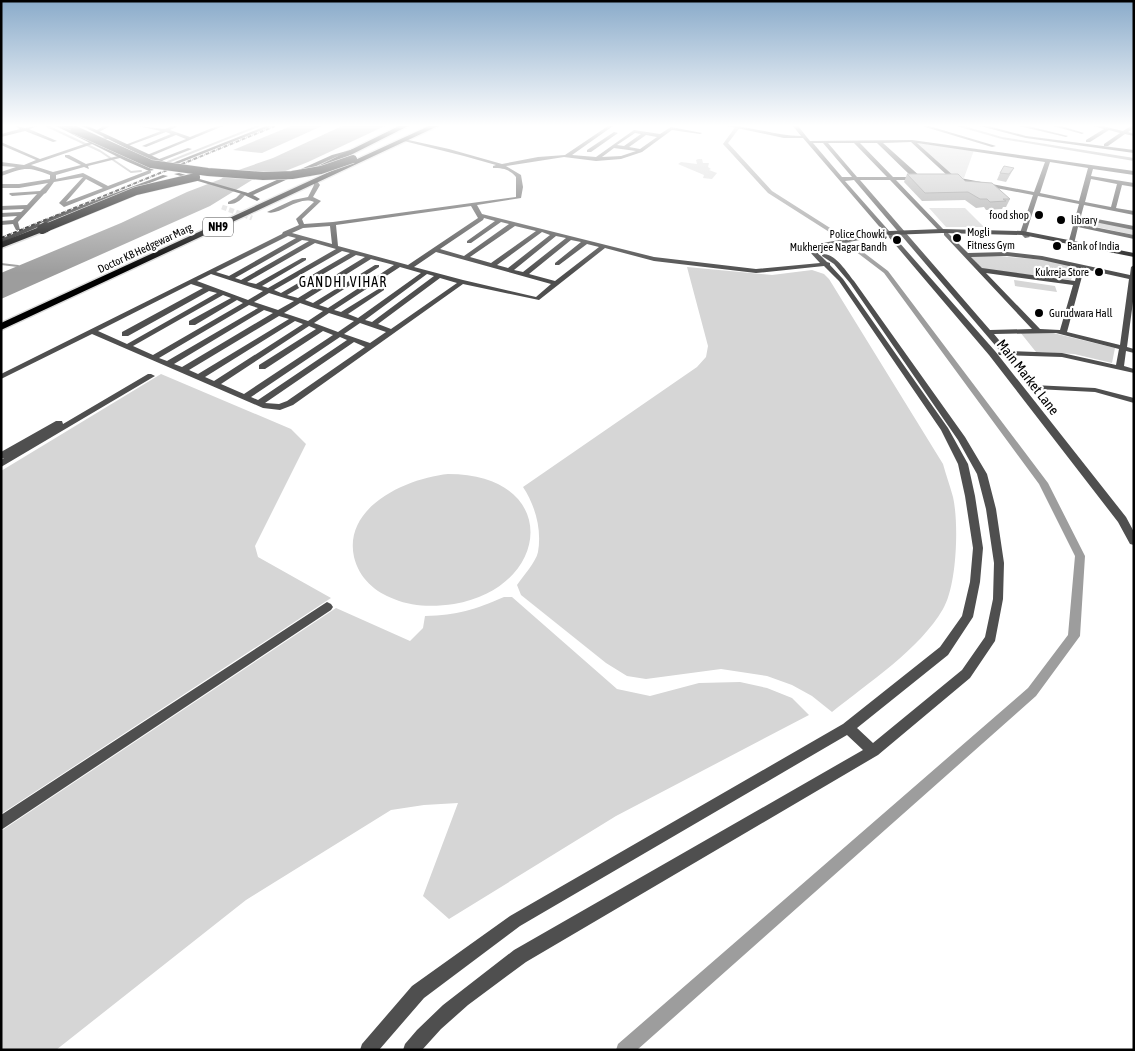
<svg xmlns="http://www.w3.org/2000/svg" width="1135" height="1051" viewBox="0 0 1135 1051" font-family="'Asap Condensed',sans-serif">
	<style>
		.green { fill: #d6d6d6 }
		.water { fill: #9d9d9d }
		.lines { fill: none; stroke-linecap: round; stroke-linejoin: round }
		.stream { stroke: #9d9d9d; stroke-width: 2 }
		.canal { fill: #9d9d9d; fill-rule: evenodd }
		.street-tunnel { stroke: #d9d9d9; stroke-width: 5; stroke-dasharray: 5 2.5; stroke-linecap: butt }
		.highway-casing { stroke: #dbdbdb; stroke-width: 3 }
		.street { fill: #4f4f4f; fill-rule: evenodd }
		.secondary { fill: #1c1c1c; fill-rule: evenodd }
		.highway { fill: #000; fill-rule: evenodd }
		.rail { stroke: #000; stroke-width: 2; stroke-dasharray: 4 1 0.5 1; stroke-linecap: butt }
		.highway-bridge-far1-casing { stroke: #dbdbdb; stroke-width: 9; stroke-linecap: butt }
		.highway-bridge-casing { stroke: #dbdbdb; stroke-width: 12; stroke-linecap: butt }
		.highway-bridge-far1 { stroke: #000; stroke-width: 8 }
		.highway-bridge { stroke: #000; stroke-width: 10 }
		.wall { fill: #a4a4a4 }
		.building { fill: #bfbfbf; stroke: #868686 }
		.poi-dot { fill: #000; stroke: #fff; stroke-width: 2 }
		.labels { text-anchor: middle; stroke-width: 4.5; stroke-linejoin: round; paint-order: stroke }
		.far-poi-label { font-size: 11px; fill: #000; stroke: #fff; text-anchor: start }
		.far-street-label { font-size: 11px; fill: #000; stroke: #fff }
		.shield { fill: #fff; stroke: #4c4c4c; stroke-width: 1 }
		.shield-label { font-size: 12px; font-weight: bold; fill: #000 }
		.far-quarter-label { font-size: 14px; letter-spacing: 1px; fill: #000; stroke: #fff }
		.street-label { font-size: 14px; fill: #000; stroke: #fff }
	</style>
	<rect width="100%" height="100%" fill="#fff"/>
	<path class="green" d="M917,143l57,7 -10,28 -9,-1z
		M698,159h4l1,4h6l-1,4 3,2 -2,1 8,3 -5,6 -9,-1 1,-3 -26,-11 3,-2 16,2 -1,-4z
		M929,208h36l19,19h-38z
		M1084,219l50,10v6l-51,-11z
		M970,256c36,0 69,2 105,10l-4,14 -89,-11z
		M687,267l85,8 40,-5 12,4 5,5 114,185c3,11 7,22 10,33 6,26 4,89 -10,112 -23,40 -75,74 -111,103l-20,-16 -20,-11 -25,-9 -46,-7 -75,10 -19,-3 -21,-13 -85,-68 -4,-10c6,-9 19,-23 21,-33 4,-23 -3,-47 -15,-65l174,-120 9,-10 2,-11z
		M1014,280l41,6 2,6 -42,-6z
		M1020,332l33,1 62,15 -3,15 -38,-9 -38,-2z
		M161,374l130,55 15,15 -51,102 3,11 73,41 -330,216v-343z
		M448,474c113,0 105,113 6,130 -20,3 -41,3 -60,-5 -19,-7 -35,-21 -40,-42 -11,-51 54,-79 94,-83z
		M504,597h8l105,92 33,7 49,-13 41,-1 27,6 25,10 17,17 -193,101 -167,103 -26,-23 35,-93 -34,2 -33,5 -145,90 -190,150h-55v-219l335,-223 74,33 13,-13 2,-12c33,-1 49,-6 79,-19z"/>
	<path class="water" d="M291,126h31l-60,27 -29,-3z
		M342,126h43l-77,36 -35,14 -21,4 -42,26 -209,93v-26l120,-50 66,-31 34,-13 6,-5 46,-16z"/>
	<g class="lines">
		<path class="stream" d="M47,126l53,25 31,21 10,-1
			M168,162l90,-36
			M1,264l17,2"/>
		<path class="canal" d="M736,126h5l-13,17 44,48 66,42 50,38 160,212 37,73 -5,80 -44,60 -399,354h-21l2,-6 410,-356 40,-53 7,-79 -36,-72 -155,-211 -50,-38 -66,-42 -45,-49z
			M956,126h8l38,11 132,21v3l-132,-22z"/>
		<path class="street-tunnel" d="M222,207l30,11"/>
		<g class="highway-casing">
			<path id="highway" d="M63,126h9l6,4 -3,2z
				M399,126h9l-99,50 -7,-2z
				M429,126h9l-437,204v-7z
				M42,226l4,3 -1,2 -44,17v-6z"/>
		</g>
		<path class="street" d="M15,126l10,2 13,-2 -9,3 28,12 -4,1 -28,-11 -24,6v-3l19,-5z
			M104,126h6l-11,6 -4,-1z
			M138,126l27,3 7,-3h6l-8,4 20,7 27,-11h6l-74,31 -2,-2 39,-16 -10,-4 -30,12 -4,-1 29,-12 -5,-2 -41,15v-2l36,-14z
			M608,126h5l-41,29 24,2 38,-27 26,4 11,-7 31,6 -2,1 -28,-4 -30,22 -21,7 -25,2 -32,-4 -58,9 15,9 2,12 -2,11 -44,7 5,9 172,43 102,12 64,-6 -11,-12 8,-7 67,-12 -81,-94h-19l-57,-12c25,0 49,10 74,10l-8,-10h5l12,15 102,-1 222,31v4l-41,-6 -2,7 43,7v4l-12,-2 -6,23 18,3v4l-50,-10 -3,11 53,10v4l-54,-11 -1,5 55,11v4l-56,-12 -4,17 -3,2 -3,-2 11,-40 -41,-8 -12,37 4,4 -5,1 -5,-5 13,-38 -84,-16v-2l-38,-35 -28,1 39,35 -3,2h-23l48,50v2h-4l-50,-52h-30l130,150 42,-1 -88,-94v-2h4l20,20 39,-1 35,4 88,19 1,-8 3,-2v29l-7,53 7,2v4l-8,-2 -2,15 10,3v4l-72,-16 -63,-2 -1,-2 2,-2 -146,-171 -9,1 150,170 131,166 8,15v13l-4,-1 -12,-22 -129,-167 -102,-120 -66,12 -5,4 11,11 3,1v2l13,14 105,149 20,36 7,32 8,52 -3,34 -7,35 -25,38 -91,73 16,15 89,-73 23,-33 8,-38 1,-36 -8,-54 -9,-35 -19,-34 -108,-157 -16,-19 -12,-8v-2c13,-1 24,17 32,27l111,156 22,37 9,35 8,54 -1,36 -8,42 -25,37 -92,77 -352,207 -58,43 -27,24 -19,21h-19l2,-6 12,-14 26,-25 71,-55 349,-200 -16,-15 -327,191 -96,72 -45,52h-19l2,-6 50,-58 98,-70 333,-192 97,-77 22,-31 8,-34 3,-34 -8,-52 -7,-32 -17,-34 -89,-130 -13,-19 -15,-15 -68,7 -102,-12 -49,-13 -66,52 -76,-16 -170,121 -13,5 -17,-2 -171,-74 -91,45v-5l281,-140 1,-2 16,-7 -3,-6 18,-17c-16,-7 -35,15 -47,10l26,-12 15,-3 6,-12 -1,-4h4l3,4 -7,12 8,4 -19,18 2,5 29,-2 183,-25v-20c-7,-8 -13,-9 -23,-9v-2l3,-1 -32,-9 -60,-15v-2l45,10 53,15 36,-7 27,-2zM635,133l6,1 -17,12 -7,-1zM646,135l11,2 -17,12 -11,-2zM813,143h10l29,34h-10zM828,143h26l33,34h-30zM860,143h17l35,34h-19zM917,143l128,19 -11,30 -79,-15zM614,148l22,3 -15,5 -19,1zM1050,162l38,6 -9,33 -39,-8zM1091,179l26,5 -6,23 -26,-5zM471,206l7,12 -70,47 -70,-19 -2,-21zM484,218l11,3 -28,20v2h4l30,-21 8,2 -45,32 -24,-7 43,-29zM330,226l2,18 -40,-11 11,-5zM515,226l21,5 -45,32 -21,-6zM542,232l8,3 -42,33 -11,-3zM288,236l8,2 -67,38 -13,-4zM556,236l10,2 -43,34 -9,-2zM302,240l7,1 -68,39 -6,-2zM571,240l10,2 -26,21v2h4l28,-21 12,3 -44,34 -26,-7zM315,243l21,6 -68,39 -6,-2 44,-26v-2h-4l-46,26 -9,-2zM342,251l8,2 -69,40 -7,-3zM436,252l115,32 -15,13 -73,-17 -49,-13zM356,255l9,2 -67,41 -11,-3zM1007,256l35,4 36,8 -3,13 -93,-13 -11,-11zM371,259l23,6 -66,43 -9,-3 60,-38v-2h-4l-62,38 -8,-3zM400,267l21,6 -63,45 -10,-4 36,-24v-2h-4l-39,24 -7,-2zM1084,269l45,10 -9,66 -53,-13zM986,273l87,12 -13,45 -20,-1zM211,274l52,17 -15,9 -51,-19zM427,274l7,2 -62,46 -7,-2zM440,278l17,5 -66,46 -13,-5zM191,284l12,4 -81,44v4h6l81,-45 8,2 -90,51 -29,-13zM269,293l25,8 -16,9 -24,-8zM223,295l8,3 -42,23v4h6l42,-25 6,3 -90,52 -20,-9zM300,303l23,8 -15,10 -24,-8zM249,305l9,3 -91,53 -8,-3zM264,310l9,3 -91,54 -8,-3zM329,313l25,8 -16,11 -24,-9zM279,316l10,3 -91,55 -9,-4zM295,321l8,3 -89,57 -9,-4zM360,323l26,9 -16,11 -26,-9zM309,326l7,3 -57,36v4h6l58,-38 10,4 -89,59 -23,-10zM1056,333l63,16 -3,16 -54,-12 -54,-2 -14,-17zM340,337l7,3 -89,60 -7,-3zM354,342l11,5 -78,54 -8,3 -14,-1z
			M922,126h7l67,20 -4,1z
			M980,126h8l38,10 108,14v3l-108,-15z
			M1019,126h9l40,10 -2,1z
			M1053,126h8l23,7 -2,1z
			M1094,126h8l21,5 8,-5h3v2l-6,4 6,2v2l-9,-2 -17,12h-4v-2l16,-11 -11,-3 -19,12h-4v-2l18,-11z
			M614,132l4,1 -27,19h-4v-2z
			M108,136l2,2 -79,27 22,7 28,-7 -16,-8v-2h4l17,9 44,-11 2,2 -44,11 1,3 -5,-2 -28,8v4l27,-6 25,13 39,-15h4v2l-87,34 -5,-4 24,-26 -29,5 -8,11 -2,1 -26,28 2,8h-4l-3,-6 -12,1v-4l12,-1 4,-4 -16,1v-4l20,-1 3,-3 -23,1v-4l26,-1 10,-11 -25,2 -3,-2 1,-1 30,-2 8,-8 -29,5h-18v-4h18l31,-5v-4c-24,-9 -25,-7 -49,1v-4l15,-5 -15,-1v-4l23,3 12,-5 -35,-15v-3l39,17zM86,179l17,9 -37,14z
			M188,148l4,1 -33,13 -5,-1z
			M242,192l5,1c-5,6 -11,12 -19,11v-2l8,-4z
			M148,374h3l4,2 -154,91v-7l3,-2 -3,1v-7l55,-31h6l1,3z
			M1033,385l62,3 39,10v5l-39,-11 -59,-3 -4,-2z
			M327,602l4,2 2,3 -2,3 -330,220v-15z"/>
		<path class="secondary" d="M56,126h6l92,44 -5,1 -23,-10z
			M82,126h6l82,38 96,-38h6l-100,40 -20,-5z
			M354,149l2,2 -20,6 -83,38 7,4 -3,2 -15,-7 -68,-20 5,-1 69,20 84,-38z
			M163,175l5,1 -107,41 -60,26v-4l56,-24z
			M942,229l81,2 111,22v4l-111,-22 -81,-2 -53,2 -3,-2 3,-2z"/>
		<use href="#highway" class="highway"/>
		<path class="rail" d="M1,238l274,-112"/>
		<g class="highway-bridge-far1-casing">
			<path id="highway-bridge-far1" d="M75,130l76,34 57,8 55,4 29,-1 29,-5 32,-11
				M43,229l93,-38 60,-14"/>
		</g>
		<g class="highway-bridge-casing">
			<path id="highway-bridge" d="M42,229l4,-2"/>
		</g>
		<use href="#highway-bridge-far1" class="highway-bridge-far1"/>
		<use href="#highway-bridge" class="highway-bridge"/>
	</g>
	<path class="wall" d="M1014,168l-8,14 -9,-2 3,-7z
		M907,174l58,7 45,18 -4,8h-3l-1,2 -16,1 -2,-3 -8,1 -11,-8 -43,1 -18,-19z"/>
	<path class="building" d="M1004,166l10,2 -5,6 -9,-1z
		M907,174h51l7,7 27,2 18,16h-7l3,2 -16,1 -3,-3h-7l-12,-7 -43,1z"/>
	<linearGradient id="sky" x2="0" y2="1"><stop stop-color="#8aabca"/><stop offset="0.46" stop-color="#fff"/><stop offset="1" stop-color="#fff" stop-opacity="0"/></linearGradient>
	<rect width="1135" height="273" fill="url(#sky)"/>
	<g class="poi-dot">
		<circle cx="1039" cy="215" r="5"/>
		<circle cx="1061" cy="220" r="5"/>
		<circle cx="957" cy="238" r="5"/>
		<circle cx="897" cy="240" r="5"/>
		<circle cx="1057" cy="246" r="5"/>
		<circle cx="1099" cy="272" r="5"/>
		<circle cx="1039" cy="313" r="5"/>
	</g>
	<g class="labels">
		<g class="far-poi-label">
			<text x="1029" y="219" text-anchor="end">food shop</text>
			<text x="1071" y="224">library</text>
			<text x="967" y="236">Mogli<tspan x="967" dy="13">Fitness Gym</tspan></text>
			<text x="887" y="238" text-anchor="end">Police Chowki,<tspan x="887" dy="13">Mukherjee Nagar Bandh</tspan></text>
			<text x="1067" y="250">Bank of India</text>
			<text x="1089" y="276" text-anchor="end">Kukreja Store</text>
			<text x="1049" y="317">Gurudwara Hall</text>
		</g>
		<g class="far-street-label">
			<text transform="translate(145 248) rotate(-25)" y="4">Doctor KB Hedgewar Marg</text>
		</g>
		<rect class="shield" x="203" y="217.5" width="30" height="19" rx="4"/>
		<g class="shield-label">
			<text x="218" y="231">NH9</text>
		</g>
		<g class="far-quarter-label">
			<text x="343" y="287">GANDHI VIHAR</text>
		</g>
		<g class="street-label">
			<text transform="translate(1028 377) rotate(52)" y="5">Main Market Lane</text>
		</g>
	</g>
	<rect width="1135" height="1051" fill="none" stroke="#000000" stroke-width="5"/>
</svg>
